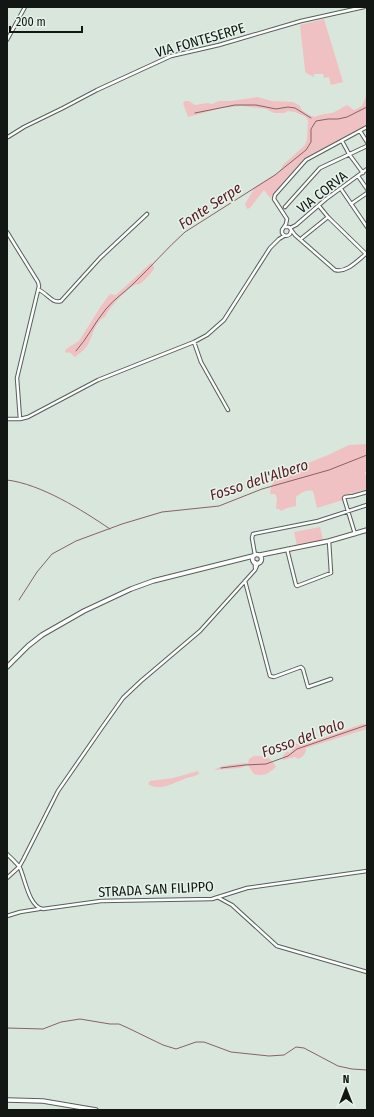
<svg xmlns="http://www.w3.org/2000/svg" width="374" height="1117" viewBox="0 0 374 1117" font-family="'Fira Sans Condensed',sans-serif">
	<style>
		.green { fill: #f0c1c2 }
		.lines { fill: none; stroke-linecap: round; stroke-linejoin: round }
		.stream { stroke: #856363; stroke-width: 1 }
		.minor-casing { stroke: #556058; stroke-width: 4.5 }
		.major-casing { stroke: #556058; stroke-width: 5.5 }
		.minor { stroke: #fff; stroke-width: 2.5 }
		.major { stroke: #fff; stroke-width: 3.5 }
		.labels { text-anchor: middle; stroke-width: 3; stroke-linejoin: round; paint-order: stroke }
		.street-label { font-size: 14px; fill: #121713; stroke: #e6f3ea }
		.water-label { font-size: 15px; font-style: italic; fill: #5a1b23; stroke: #e6f3ea }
	</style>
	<rect width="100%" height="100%" fill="#d9e6dc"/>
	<path class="green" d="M324,19l19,63 -12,3 -2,-8 -5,1 -1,-4h-9v3l-8,-4 -1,-3 -5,-45z
		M367,94v31l-62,33 -35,40 -6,-8 -14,18 -3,1 -2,-5 10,-17 24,-15 4,-7 22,-20 2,-6 1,-18 -2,-4 -11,-5 -7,-1 -4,2h-10l-8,-4 -24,-3 -21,2 -33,9 -5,-14 2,-2h4l6,4 12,-2 5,1 7,-3h12l26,-4 15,4 21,1 7,4 2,4 7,5 6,2c6,-3 11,-3 17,-4 4,-1 10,-6 15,-8l7,5 8,-4z
		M151,263l3,3v3c-4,5 -8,10 -13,14 -5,3 -1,0 -6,2 -9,4 -26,23 -30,32 -11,5 -12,20 -18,29 -3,4 -8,8 -12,11l-6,-5 -2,1 -2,-1 1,-3 13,-8 22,-35 9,-12 6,1z
		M367,444v27l-2,1v3h2v14l-16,5 1,1 -8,1 -1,4 -26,8 -4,-17c-7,-2 -12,2 -17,6v9l-9,2 -6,3 -2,-2h-3l1,-11 -2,-4h-5l1,-8 7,-11 50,-20 21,-10z
		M320,527l3,13 -26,5 -3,-13z
		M362,724h5v5l-61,19c0,6 -3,9 -8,11l-3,-2 -12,3v-4l4,-5 3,2 5,-9h11z
		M254,756c11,0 16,0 22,11 -7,6 -12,10 -22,7l-6,-9 -8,3 -26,2c9,-6 23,-6 34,-7l1,-4z
		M198,771l1,3c-5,3 -10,3 -15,5 -11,4 -24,13 -36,5l2,-3 23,-3z"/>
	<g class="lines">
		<path class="stream" d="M195,113l40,-8h21l20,4 12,-2 7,1 16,10
			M76,351c11,-12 19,-29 30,-42 8,-10 18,-16 27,-25 18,-17 34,-36 52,-52l90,-57 31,-25 5,-8v-13l5,-8 12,-2h10l9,-2 20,-10
			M7,480c34,4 75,30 103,49
			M19,600l18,-28 15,-18 24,-13 46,-17 40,-12 57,-6 43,-17 67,-19 38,-15
			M221,768l24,-3 21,-1 22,-8 9,-7 70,-24
			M7,1028l36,1 18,-7 19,-3 30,5h9l9,4 35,17 13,4 20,-7h8l27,10 38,4 15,-1 12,-8 8,1 34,18 14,3 15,1"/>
		<g class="minor-casing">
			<path id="minor" d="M7,40l18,-33
				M360,131l7,11
				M8,137l16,-10 39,-19 34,-18 74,-34 48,-11 82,-24 63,-14
				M342,141l7,13 14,19
				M358,176l9,13
				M341,189l26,38
				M351,204l16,-11
				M319,206l9,11 38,37
				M285,207l35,-39 47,-22
				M285,227h4l6,8 40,35c12,3 23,-10 32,-17
				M290,228l6,-3 30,-26 41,-30
				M291,231l-1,3c-3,3 -6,2 -8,-1v-3l4,-6 1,-5 -13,-20 1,-4 31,-35 61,-33
				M7,232l31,50 1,4 -22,92 3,41
				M302,238l26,-21
				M39,290c8,3 13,14 22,11l39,-43 47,-44
				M194,342l7,20 27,48
				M7,419h13l8,-2 70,-37 96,-38 13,-7 17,-15 46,-72 9,-9 5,-3
				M355,534l-11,-36 1,-1 8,-1 14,-4
				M287,549l9,36 1,1 34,-13 -2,-32
				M255,555l-3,-17 1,-4 65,-13 49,-16
				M255,562v6
				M245,581l25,95 4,1 27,-10 2,2 5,18 23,-8
				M7,854c4,4 10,9 13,14 5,11 9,39 23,41l58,-8 111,-2 35,-11 120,-17
				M7,878l12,-11 4,-7 35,-69 43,-62 22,-31 18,-17 59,-50 55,-61 3,-7
				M219,898l13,7 45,41 90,26
				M7,916l13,-4 19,-3"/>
		</g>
		<g class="major-casing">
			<path id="major" d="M252.5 559a4.5 4.5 0 1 1 9 0a4.5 4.5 0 1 1-9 0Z
				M260,555l69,-14 38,-11
				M7,667l21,-21 14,-11 42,-24 47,-22 22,-8 100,-25
				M7,1100l36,1 53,9"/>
		</g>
		<use href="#minor" class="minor"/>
		<use href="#major" class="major"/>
	</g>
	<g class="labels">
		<g class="street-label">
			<text transform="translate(200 40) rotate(-16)" y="5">VIA FONTESERPE</text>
			<text transform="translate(322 192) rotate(-38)" y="5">VIA CORVA</text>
			<text transform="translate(156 889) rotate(-3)" y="5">STRADA SAN FILIPPO</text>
		</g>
		<g class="water-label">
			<text transform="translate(210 206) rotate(-33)" y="5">Fonte Serpe</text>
			<text transform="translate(259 480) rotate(-18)" y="5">Fosso dell'Albero</text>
			<text transform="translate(303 738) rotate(-20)" y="5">Fosso del Palo</text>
		</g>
	</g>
	<rect width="374" height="1117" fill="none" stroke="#121713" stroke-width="16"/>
	<g transform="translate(346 1089)" stroke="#e6f3ea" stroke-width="3" paint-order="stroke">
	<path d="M0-3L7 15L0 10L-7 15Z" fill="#121713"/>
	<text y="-6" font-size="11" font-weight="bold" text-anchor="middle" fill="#121713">N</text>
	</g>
	<path d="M10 26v6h72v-6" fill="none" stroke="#121713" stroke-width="2"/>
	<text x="16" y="26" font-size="12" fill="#121713" stroke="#e6f3ea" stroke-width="3" paint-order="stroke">200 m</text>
</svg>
